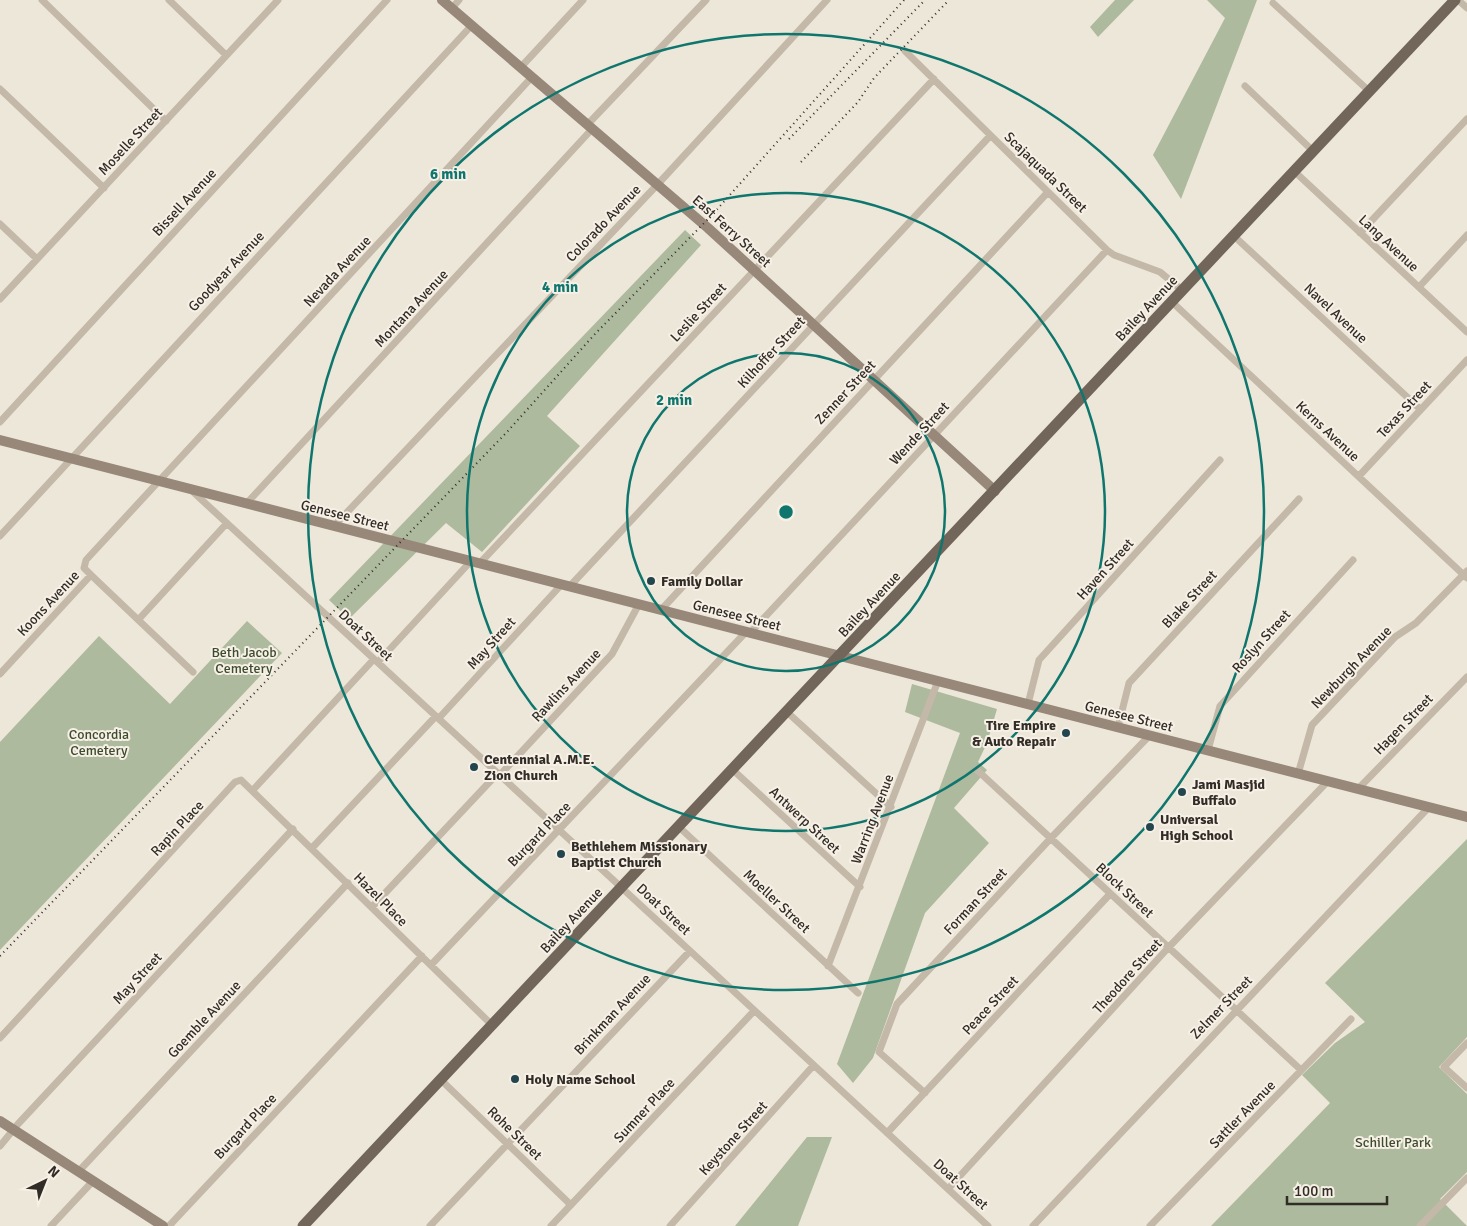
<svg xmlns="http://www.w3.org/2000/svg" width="1467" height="1226" viewBox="0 0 1467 1226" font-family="Signika,sans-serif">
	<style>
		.green { fill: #adba9d }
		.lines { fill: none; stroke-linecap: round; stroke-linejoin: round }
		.street { stroke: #c4b8a8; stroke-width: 7 }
		.secondary { stroke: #97887a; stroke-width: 10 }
		.primary { stroke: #72655a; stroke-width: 11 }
		.rail { stroke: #322c27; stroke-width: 2; stroke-dasharray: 1 4; stroke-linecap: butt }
		.ring { fill: none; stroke: #0f766e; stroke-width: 2.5 }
		.poi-dot { fill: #23454d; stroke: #f6f0e6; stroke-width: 2 }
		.labels { text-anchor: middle; stroke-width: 4; stroke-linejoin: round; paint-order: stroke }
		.street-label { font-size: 14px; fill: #322c27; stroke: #f6f0e6 }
		.poi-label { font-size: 14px; font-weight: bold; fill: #322c27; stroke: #f6f0e6; text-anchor: start }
		.park-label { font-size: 14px; fill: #3e4c2e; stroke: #f6f0e6 }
		.centre { fill: #0f766e; stroke: #f6f0e6; stroke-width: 2.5 }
		.ring-label { font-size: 15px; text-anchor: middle; font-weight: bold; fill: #0f766e; stroke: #f6f0e6; stroke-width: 4; stroke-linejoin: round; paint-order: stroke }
	</style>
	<rect width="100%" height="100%" fill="#ede7da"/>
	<path class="green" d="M1115,0h19l-36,37 -8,-10z
		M1207,0h50l-76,199 -28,-44 72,-137z
		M685,230l16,15 -154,171 33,30 -98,106 -36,-29 -97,96 -20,-19z
		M247,621l35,32 -282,297v-208l99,-106 71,68z
		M912,684l85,25 -10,34 -9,19 9,8 -33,38 35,35 -64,70 -52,145 -20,25 -16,-19 123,-331 -55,-21z
		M1467,839v198l-28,30 28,27v78l-27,27 27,27h-256l119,-123 -28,-28 33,-32 30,-21 -40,-39z
		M807,1137h25l-34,89h-63z"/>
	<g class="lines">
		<path class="street" d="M42,0l124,121
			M169,0l57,55
			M1458,0l9,8
			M1273,3l96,88
			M452,8l7,-8
			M905,51l202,199 7,5 46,17 23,19
			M521,67l62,-67
			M1245,86l68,65
			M0,89l104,99
			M588,124l118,-124
			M1294,171l173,161
			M0,224l37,35
			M1360,233l107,-114
			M1234,236l186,173
			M1419,287l48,-52
			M0,299l278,-299
			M1172,302l295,276
			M0,422l387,-422
			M1359,476l108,-116
			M191,490l797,736
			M246,504l347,-376
			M334,526l324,-342 169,-184
			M0,536l472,-511
			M480,563l454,-484
			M91,575l102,97
			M570,586l420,-450
			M661,610l387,-418
			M139,619l88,-96
			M750,633l357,-383
			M378,662l93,-101
			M0,674l91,-99 -7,-7 2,-8 446,-483
			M1028,704l11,-44 181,-200
			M787,712l104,95
			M439,718l123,-134
			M1118,727l11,-44 170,-184
			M1208,750l12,-44 133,-146
			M733,770l127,117
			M977,770l324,300
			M1298,774l14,-49 83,-88 21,-14 51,-52
			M500,775l112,-121 27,-50
			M1358,789l109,-112
			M253,790l121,-131
			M679,827l179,166
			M312,848l124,-132
			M372,907l126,-134
			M431,965l315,-333
			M828,966l110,-285
			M0,1038l235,-256 6,-2 251,245
			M1467,1043l-23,24 23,21
			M441,1080l130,125
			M925,1093l-46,-41 18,-48 154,-166 99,-103
			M887,1133l223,-239
			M0,1146l18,-22 275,-295
			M79,1171l269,-288
			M948,1189l220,-241 160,-167
			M51,1226l42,-45
			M169,1226l253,-270
			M430,1226l260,-275
			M551,1226l203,-215
			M670,1226l143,-160
			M1033,1226l396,-419
			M1150,1226l201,-207
			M1420,1226l47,-48"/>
		<path class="secondary" d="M442,0l266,228 287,263
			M0,440l1467,377
			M0,1121l163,105"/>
		<path class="primary" d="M303,1226l1152,-1226"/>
		<path class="rail" d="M789,139l136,-139
			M801,162l57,-60 16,-24 75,-78
			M0,956l507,-524 87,-97 118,-120 192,-215"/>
	</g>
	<g class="ring">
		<circle cx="786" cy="512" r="159"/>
		<circle cx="786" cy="512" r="319"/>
		<circle cx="786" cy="512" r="478"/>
	</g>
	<g class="poi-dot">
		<circle cx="651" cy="581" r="5"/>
		<circle cx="1066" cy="733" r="5"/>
		<circle cx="474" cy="767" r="5"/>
		<circle cx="1182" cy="792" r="5"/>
		<circle cx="1150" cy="827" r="5"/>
		<circle cx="561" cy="854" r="5"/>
		<circle cx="515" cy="1079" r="5"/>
	</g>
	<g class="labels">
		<g class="street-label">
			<text transform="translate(130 141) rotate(-47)" y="5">Moselle Street</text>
			<text transform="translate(1046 172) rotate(44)" y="5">Scajaquada Street</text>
			<text transform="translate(184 202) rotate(-47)" y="5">Bissell Avenue</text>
			<text transform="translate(603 223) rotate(-46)" y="5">Colorado Avenue</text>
			<text transform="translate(732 231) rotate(42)" y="5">East Ferry Street</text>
			<text transform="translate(1389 243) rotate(43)" y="5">Lang Avenue</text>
			<text transform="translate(226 271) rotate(-47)" y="5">Goodyear Avenue</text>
			<text transform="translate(337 271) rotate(-47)" y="5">Nevada Avenue</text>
			<text transform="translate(411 308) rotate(-47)" y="5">Montana Avenue</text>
			<text transform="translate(1146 308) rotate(-47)" y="5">Bailey Avenue</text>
			<text transform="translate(698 312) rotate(-47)" y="5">Leslie Street</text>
			<text transform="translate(1336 313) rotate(43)" y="5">Navel Avenue</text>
			<text transform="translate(771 352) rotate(-47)" y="5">Kilhoffer Street</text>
			<text transform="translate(845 392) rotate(-47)" y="5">Zenner Street</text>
			<text transform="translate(1404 409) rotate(-47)" y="5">Texas Street</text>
			<text transform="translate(1328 431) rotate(43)" y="5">Kerns Avenue</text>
			<text transform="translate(919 433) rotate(-47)" y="5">Wende Street</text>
			<text transform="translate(345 515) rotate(14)" y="5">Genesee Street</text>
			<text transform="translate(1105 569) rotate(-48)" y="5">Haven Street</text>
			<text transform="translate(1189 599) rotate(-47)" y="5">Blake Street</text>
			<text transform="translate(48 603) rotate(-47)" y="5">Koons Avenue</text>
			<text transform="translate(869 604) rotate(-47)" y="5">Bailey Avenue</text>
			<text transform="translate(737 615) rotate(14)" y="5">Genesee Street</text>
			<text transform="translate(366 635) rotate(43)" y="5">Doat Street</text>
			<text transform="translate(1261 641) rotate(-48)" y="5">Roslyn Street</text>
			<text transform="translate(491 643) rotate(-48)" y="5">May Street</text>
			<text transform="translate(1351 667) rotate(-46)" y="5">Newburgh Avenue</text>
			<text transform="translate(566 685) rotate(-47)" y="5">Rawlins Avenue</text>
			<text transform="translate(1129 716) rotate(14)" y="5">Genesee Street</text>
			<text transform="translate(1403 724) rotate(-46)" y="5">Hagen Street</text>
			<text transform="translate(872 819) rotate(-69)" y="5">Warring Avenue</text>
			<text transform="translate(805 820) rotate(43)" y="5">Antwerp Street</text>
			<text transform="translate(177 828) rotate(-47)" y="5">Rapin Place</text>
			<text transform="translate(539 834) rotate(-46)" y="5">Burgard Place</text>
			<text transform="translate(1125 890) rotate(43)" y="5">Block Street</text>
			<text transform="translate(381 899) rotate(45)" y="5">Hazel Place</text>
			<text transform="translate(777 901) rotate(43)" y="5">Moeller Street</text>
			<text transform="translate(975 901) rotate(-47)" y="5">Forman Street</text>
			<text transform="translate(664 909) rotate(43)" y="5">Doat Street</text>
			<text transform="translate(571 920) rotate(-47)" y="5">Bailey Avenue</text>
			<text transform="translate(1127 976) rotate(-48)" y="5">Theodore Street</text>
			<text transform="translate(137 978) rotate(-47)" y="5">May Street</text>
			<text transform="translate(990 1005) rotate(-47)" y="5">Peace Street</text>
			<text transform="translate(1221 1007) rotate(-46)" y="5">Zelmer Street</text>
			<text transform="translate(612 1014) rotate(-47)" y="5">Brinkman Avenue</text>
			<text transform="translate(204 1019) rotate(-47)" y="5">Goemble Avenue</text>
			<text transform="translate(644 1110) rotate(-47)" y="5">Sumner Place</text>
			<text transform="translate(1242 1114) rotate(-46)" y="5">Sattler Avenue</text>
			<text transform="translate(245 1126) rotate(-47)" y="5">Burgard Place</text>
			<text transform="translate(515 1133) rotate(44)" y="5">Rohe Street</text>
			<text transform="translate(733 1138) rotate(-48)" y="5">Keystone Street</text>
			<text transform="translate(961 1184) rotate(42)" y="5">Doat Street</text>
		</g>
		<g class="poi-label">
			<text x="661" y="586">Family Dollar</text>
			<text x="1056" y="730" text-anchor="end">Tire Empire<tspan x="1056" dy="16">&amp; Auto Repair</tspan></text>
			<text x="484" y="764">Centennial A.M.E.<tspan x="484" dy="16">Zion Church</tspan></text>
			<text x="1192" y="789">Jami Masjid<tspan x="1192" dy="16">Buffalo</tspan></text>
			<text x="1160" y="824">Universal<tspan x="1160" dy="16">High School</tspan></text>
			<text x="571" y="851">Bethlehem Missionary<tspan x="571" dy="16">Baptist Church</tspan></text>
			<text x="525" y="1084">Holy Name School</text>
		</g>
		<g class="park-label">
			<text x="244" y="657">Beth Jacob<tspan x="244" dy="16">Cemetery</tspan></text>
			<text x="99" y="739">Concordia<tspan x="99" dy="16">Cemetery</tspan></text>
			<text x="1393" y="1147">Schiller Park</text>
		</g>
	</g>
	<circle cx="786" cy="512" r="8" class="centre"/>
	<g class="ring-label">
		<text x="448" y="179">6 min</text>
		<text x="560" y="292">4 min</text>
		<text x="674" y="405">2 min</text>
	</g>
	<g transform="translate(45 1181) rotate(43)" stroke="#f6f0e6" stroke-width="4" paint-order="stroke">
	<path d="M0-4L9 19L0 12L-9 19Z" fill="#322c27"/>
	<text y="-8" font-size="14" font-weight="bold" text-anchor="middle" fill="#322c27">N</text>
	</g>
	<path d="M1287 1196v8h100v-8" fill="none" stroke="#322c27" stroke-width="2.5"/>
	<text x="1294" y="1196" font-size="15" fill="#322c27" stroke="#f6f0e6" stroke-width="4" paint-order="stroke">100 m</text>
</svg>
